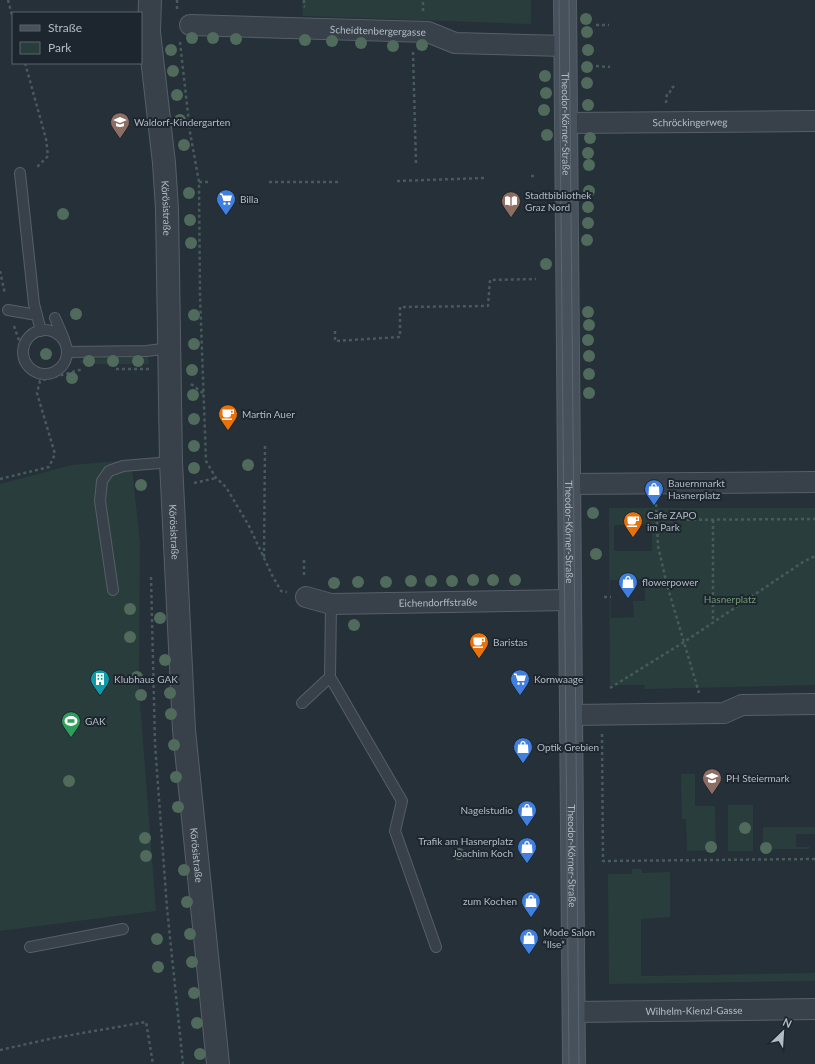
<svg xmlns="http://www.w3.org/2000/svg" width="815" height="1064" viewBox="0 0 815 1064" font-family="Lato,sans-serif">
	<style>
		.green { fill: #293e3c; fill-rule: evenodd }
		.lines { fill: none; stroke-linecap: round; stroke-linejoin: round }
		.service-casing { stroke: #565f67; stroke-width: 12 }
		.minor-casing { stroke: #565f67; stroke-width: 22 }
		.tertiary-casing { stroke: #565f67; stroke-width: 24 }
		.secondary-casing { stroke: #565f67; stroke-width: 24 }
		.path { stroke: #485a5b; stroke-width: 2.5; stroke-dasharray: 3 3; stroke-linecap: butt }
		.service { stroke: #38414a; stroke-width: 10 }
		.minor { stroke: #38414a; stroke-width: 20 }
		.tertiary { stroke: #38414a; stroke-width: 22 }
		.secondary { stroke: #46515c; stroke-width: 22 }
		.tram { stroke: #5a6670; stroke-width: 1 }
		.tree { fill: #506a5c }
		.labels { text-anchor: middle; stroke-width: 4; stroke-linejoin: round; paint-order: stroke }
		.street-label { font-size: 10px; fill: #b3bcc5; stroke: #1d262e }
		.poi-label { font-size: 10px; fill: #b3bcc5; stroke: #1d262e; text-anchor: start }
		.park-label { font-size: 10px; fill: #739978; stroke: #1d262e }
	</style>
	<rect width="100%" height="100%" fill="#253039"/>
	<path class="green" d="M302,0h229v24l-228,-8z
		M148,357l1,7h-66l-3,-3 3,-2z
		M131,460l9,82 -1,147 17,222 -156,20v-447l72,-19z
		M609,508h206v177l-171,4 1,-4h-35zM614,525h38v26h-38zM644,579l1,22h-12l1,16 -23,1 -1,-38z
		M681,774h14v32h20l1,44 -29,1 -1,-32h-4z
		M728,805h25v46h-25z
		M763,827h52v7h-19v13h14l-1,2h-46z
		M632,869h10v4l28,-1v45l-29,2v57l174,-3v8l-206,3 -1,-110h24z"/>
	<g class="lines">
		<g class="service-casing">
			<path id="service" d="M20,173l14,131 7,27
				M8,310l29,5
				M55,318l9,21
				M23 352a22 22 0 1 1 44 0a22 22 0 1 1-44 0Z
				M67,352l80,-1 22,-3
				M113,590l-13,-89 2,-20 7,-10 14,-5 48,-4
				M331,604l-1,73 72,124 -7,30 41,116
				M302,703l28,-26
				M30,947l93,-18"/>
		</g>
		<g class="minor-casing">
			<g id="minor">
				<path id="s1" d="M190,25l238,7 27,11 110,3"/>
				<path id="s2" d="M566,123l249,-2"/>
				<path d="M568,484l247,-2"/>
				<path id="s3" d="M306,597l25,7 240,-4"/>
				<path d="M571,715l153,-2 18,-8 73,-1"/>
				<path id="s4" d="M574,1012l241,-3"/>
			</g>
		</g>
		<g class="tertiary-casing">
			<g id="tertiary">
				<path id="s5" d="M150,0l-1,32 15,131 3,46 4,253 13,268 34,334"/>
			</g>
		</g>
		<g class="secondary-casing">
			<g id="secondary">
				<path id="s6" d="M565,0l9,1064"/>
			</g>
		</g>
		<path class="path" d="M8,0l5,19
			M304,0v6l1,1
			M177,9v-9
			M423,11v-11
			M596,25h13
			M180,42l10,90 9,50 1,114 6,165 10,17 10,9 23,39 23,49 9,16 6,1
			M413,52l3,112
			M25,63l21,76 2,17 -10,10 -3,1
			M596,66l14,1
			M666,103l1,-10 3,-1 1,-4 6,-3
			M531,176h4
			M397,181l87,-3
			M199,182h10
			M269,182h72
			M0,271l5,23
			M14,326l9,26
			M335,331v10l65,-4v-30l88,-1 2,-26 46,-1
			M116,369h33
			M33,371l7,10
			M191,384l12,9
			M0,479l49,-12 6,-13 -18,-61 3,-12 43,-12
			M194,483l22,-5
			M656,504l2,42 9,39 32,108
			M657,520l158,-1
			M713,520v102
			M264,557l1,-112
			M304,575v-16
			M151,577l4,167 12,164 16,156
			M604,597h7
			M610,688l74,-46 119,-80 12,-6
			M602,734l1,127 212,-2
			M0,1050l54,-12 92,-16 7,42"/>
		<use href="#service" class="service"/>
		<use href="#minor" class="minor"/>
		<use href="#tertiary" class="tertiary"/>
		<use href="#secondary" class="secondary"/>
		<path class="tram" d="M559,0l10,1064
			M569,0l10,1064"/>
	</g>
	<g class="tree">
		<circle cx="586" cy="19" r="6"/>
		<circle cx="587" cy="32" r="6"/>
		<circle cx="192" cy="38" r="6"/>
		<circle cx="213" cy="38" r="6"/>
		<circle cx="236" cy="39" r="6"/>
		<circle cx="305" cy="40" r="6"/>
		<circle cx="332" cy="41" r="6"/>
		<circle cx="361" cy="43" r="6"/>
		<circle cx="422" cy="45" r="6"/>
		<circle cx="393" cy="46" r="6"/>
		<circle cx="171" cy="50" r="6"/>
		<circle cx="588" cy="50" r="6"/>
		<circle cx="587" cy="67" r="6"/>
		<circle cx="173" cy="71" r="6"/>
		<circle cx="545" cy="76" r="6"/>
		<circle cx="587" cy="83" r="6"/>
		<circle cx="546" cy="93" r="6"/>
		<circle cx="177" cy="95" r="6"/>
		<circle cx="588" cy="105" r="6"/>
		<circle cx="544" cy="110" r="6"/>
		<circle cx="180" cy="120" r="6"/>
		<circle cx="547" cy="135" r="6"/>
		<circle cx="590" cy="138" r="6"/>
		<circle cx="184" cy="145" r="6"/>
		<circle cx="588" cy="153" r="6"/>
		<circle cx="589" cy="165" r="6"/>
		<circle cx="589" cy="191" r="6"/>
		<circle cx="189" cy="193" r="6"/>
		<circle cx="588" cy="207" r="6"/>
		<circle cx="63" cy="214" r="6"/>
		<circle cx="190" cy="220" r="6"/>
		<circle cx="588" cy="223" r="6"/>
		<circle cx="587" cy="240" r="6"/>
		<circle cx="191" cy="243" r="6"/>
		<circle cx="546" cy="264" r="6"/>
		<circle cx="588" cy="312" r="6"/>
		<circle cx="76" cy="314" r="6"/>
		<circle cx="194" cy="315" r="6"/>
		<circle cx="589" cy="325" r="6"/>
		<circle cx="588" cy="340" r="6"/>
		<circle cx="194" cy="344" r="6"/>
		<circle cx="46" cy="354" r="6"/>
		<circle cx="589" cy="356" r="6"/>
		<circle cx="89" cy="361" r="6"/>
		<circle cx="113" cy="361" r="6"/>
		<circle cx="138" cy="361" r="6"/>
		<circle cx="192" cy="370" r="6"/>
		<circle cx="589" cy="374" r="6"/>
		<circle cx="72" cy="378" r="6"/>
		<circle cx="589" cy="393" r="6"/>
		<circle cx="193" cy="395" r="6"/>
		<circle cx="194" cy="419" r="6"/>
		<circle cx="194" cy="446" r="6"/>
		<circle cx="248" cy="465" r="6"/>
		<circle cx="194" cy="468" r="6"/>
		<circle cx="141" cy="485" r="6"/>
		<circle cx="593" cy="513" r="6"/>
		<circle cx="596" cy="554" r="6"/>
		<circle cx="473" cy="580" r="6"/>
		<circle cx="493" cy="580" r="6"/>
		<circle cx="515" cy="580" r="6"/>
		<circle cx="411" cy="581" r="6"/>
		<circle cx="431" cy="581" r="6"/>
		<circle cx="452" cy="581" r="6"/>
		<circle cx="358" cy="582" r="6"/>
		<circle cx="386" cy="582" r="6"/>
		<circle cx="334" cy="583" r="6"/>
		<circle cx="130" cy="609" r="6"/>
		<circle cx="160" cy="618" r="6"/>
		<circle cx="354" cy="625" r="6"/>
		<circle cx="130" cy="637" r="6"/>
		<circle cx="165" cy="660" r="6"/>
		<circle cx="137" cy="677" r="6"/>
		<circle cx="170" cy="693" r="6"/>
		<circle cx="141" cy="695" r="6"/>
		<circle cx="171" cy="714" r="6"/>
		<circle cx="174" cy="745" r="6"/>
		<circle cx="176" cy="777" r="6"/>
		<circle cx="69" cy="781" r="6"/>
		<circle cx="178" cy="807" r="6"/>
		<circle cx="745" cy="828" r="6"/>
		<circle cx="145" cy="838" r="6"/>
		<circle cx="711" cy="847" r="6"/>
		<circle cx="766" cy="848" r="6"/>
		<circle cx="459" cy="854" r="6"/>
		<circle cx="146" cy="856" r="6"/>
		<circle cx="184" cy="870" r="6"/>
		<circle cx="187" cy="902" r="6"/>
		<circle cx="190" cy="934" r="6"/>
		<circle cx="157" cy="939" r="6"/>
		<circle cx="192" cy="962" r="6"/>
		<circle cx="158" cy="967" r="6"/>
		<circle cx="194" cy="993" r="6"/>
		<circle cx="197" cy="1023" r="6"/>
		<circle cx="200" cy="1054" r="6"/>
	</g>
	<defs>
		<g id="school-pin" transform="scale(1)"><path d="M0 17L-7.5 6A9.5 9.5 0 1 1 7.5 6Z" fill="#8d6e63" stroke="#1d262e"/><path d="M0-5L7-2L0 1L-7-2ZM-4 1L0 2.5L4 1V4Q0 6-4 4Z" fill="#fff"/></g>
		<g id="supermarket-pin" transform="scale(1)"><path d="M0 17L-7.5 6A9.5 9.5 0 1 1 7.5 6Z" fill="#3f7fe0" stroke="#1d262e"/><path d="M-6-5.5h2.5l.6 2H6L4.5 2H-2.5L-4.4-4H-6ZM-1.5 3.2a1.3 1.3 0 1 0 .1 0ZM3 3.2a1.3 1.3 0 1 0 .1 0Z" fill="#fff"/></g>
		<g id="library-pin" transform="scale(1)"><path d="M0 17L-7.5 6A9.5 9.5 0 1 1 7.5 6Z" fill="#8d6e63" stroke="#1d262e"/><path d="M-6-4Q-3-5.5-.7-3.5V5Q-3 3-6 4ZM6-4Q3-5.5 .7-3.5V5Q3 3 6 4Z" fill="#fff"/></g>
		<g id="cafe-pin" transform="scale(1)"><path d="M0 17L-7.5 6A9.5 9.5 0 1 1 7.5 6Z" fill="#e8710a" stroke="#1d262e"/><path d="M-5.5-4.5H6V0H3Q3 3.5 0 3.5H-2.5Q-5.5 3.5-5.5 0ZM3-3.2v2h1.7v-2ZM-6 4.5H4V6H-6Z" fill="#fff"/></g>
		<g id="shop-pin" transform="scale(1)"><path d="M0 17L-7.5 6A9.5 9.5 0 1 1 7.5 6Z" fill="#3f7fe0" stroke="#1d262e"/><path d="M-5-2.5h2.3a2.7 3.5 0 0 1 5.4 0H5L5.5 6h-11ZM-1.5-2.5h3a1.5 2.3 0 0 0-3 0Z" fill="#fff"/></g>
		<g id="building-pin" transform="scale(1)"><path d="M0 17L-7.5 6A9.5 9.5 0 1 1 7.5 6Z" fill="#0f9aa8" stroke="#1d262e"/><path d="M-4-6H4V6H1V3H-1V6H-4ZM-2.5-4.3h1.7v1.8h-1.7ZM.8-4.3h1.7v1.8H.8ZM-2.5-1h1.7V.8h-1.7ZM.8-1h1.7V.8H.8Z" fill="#fff"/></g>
		<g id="stadium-pin" transform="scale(1)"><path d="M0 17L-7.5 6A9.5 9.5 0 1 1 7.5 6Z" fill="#2e9e5b" stroke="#1d262e"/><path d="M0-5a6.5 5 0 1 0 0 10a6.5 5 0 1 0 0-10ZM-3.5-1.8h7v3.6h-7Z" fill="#fff"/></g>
	</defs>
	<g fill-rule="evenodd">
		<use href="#school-pin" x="120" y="122"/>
		<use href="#supermarket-pin" x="226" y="199"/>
		<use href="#library-pin" x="511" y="201"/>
		<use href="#cafe-pin" x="228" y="414"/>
		<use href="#shop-pin" x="654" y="489"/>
		<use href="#cafe-pin" x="633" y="521"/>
		<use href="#shop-pin" x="628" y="582"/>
		<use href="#cafe-pin" x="479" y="642"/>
		<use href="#building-pin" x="100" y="679"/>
		<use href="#supermarket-pin" x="520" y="679"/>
		<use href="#stadium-pin" x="71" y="721"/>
		<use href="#shop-pin" x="523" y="747"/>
		<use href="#school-pin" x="712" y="778"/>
		<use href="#shop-pin" x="527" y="810"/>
		<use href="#shop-pin" x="527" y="847"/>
		<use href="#shop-pin" x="531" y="901"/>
		<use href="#shop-pin" x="529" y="938"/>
	</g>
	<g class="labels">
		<g class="street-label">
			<text dy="4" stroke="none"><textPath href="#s1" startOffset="188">Scheidtenbergergasse</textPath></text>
			<text dy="4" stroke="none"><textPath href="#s2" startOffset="124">Schröckingerweg</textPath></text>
			<text dy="4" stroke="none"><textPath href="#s6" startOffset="124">Theodor-Körner-Straße</textPath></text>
			<text dy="4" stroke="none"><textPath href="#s5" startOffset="209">Körösistraße</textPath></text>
			<text dy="4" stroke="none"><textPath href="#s5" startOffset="533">Körösistraße</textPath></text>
			<text dy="4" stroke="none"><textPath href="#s6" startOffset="532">Theodor-Körner-Straße</textPath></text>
			<text dy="4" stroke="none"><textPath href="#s3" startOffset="133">Eichendorffstraße</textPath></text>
			<text dy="4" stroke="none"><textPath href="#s5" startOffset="857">Körösistraße</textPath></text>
			<text dy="4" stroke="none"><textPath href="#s6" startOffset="856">Theodor-Körner-Straße</textPath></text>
			<text dy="4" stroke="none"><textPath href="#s4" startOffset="120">Wilhelm-Kienzl-Gasse</textPath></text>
		</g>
		<g class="poi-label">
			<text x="134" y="126">Waldorf-Kindergarten</text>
			<text x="525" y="199">Stadtbibliothek<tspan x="525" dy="12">Graz Nord</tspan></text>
			<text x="240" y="203">Billa</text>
			<text x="242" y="418">Martin Auer</text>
			<text x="668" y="487">Bauernmarkt<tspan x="668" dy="12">Hasnerplatz</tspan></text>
			<text x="647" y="519">Cafe ZAPO<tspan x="647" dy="12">im Park</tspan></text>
			<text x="642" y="586">flowerpower</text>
			<text x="493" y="646">Baristas</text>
			<text x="114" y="683">Klubhaus GAK</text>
			<text x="534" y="683">Kornwaage</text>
			<text x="85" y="725">GAK</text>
			<text x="537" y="751">Optik Grebien</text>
			<text x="726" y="782">PH Steiermark</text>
			<text x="513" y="814" text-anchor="end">Nagelstudio</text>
			<text x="513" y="845" text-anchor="end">Trafik am Hasnerplatz<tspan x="513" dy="12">Joachim Koch</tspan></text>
			<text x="517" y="905" text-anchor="end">zum Kochen</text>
			<text x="543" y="936">Mode Salon<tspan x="543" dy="12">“Ilse“</tspan></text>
		</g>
		<g class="park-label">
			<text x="730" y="603">Hasnerplatz</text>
		</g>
	</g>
	<rect x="12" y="12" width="130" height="52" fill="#1d262e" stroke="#59626a"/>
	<rect x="20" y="25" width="20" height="6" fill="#46515c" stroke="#59626a"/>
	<text x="48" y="32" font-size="12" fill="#b3bcc5">Straße</text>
	<rect x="20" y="42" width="20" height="12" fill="#293e3c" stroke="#59626a"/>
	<text x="48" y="52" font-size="12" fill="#b3bcc5">Park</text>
	<g transform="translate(783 1032) rotate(25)" stroke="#1d262e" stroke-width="3" paint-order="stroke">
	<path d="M0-3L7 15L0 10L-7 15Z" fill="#b3bcc5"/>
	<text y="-6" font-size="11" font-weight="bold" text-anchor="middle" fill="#b3bcc5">N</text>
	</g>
</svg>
